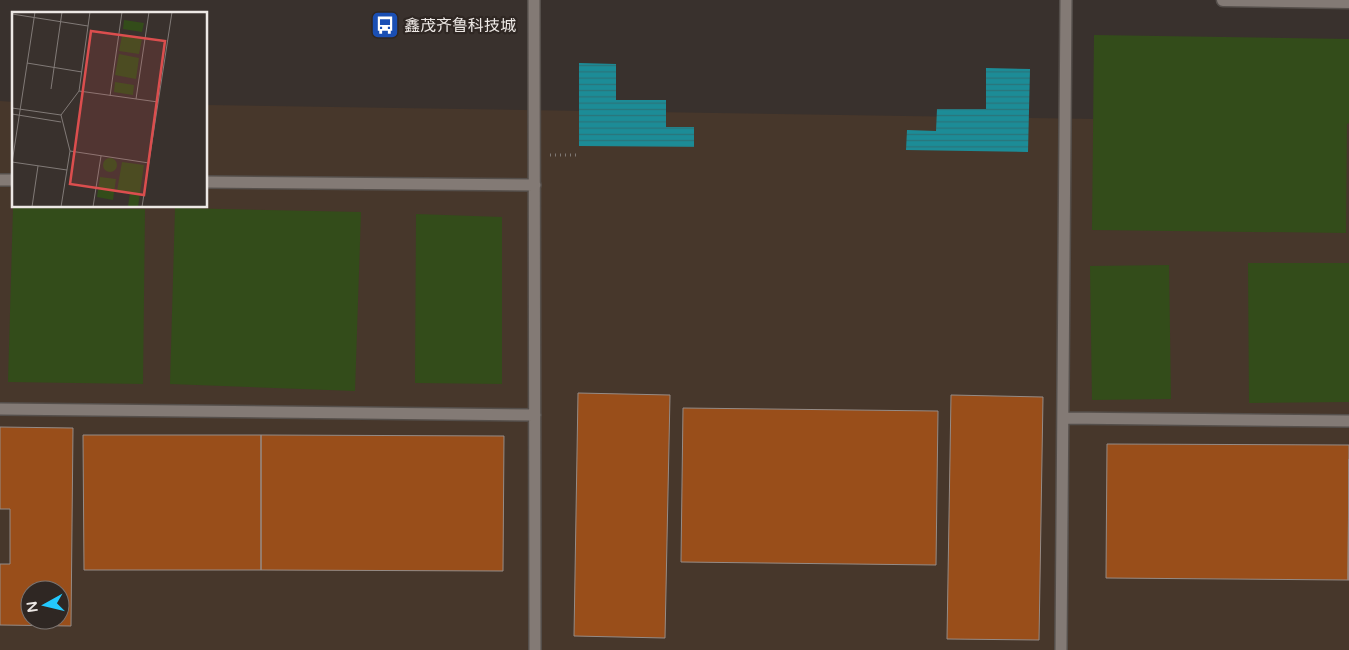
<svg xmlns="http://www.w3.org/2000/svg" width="1349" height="650" viewBox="0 0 1349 650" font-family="'Varela Round','Noto Sans SC',sans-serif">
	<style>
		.industrial { fill: #47372b; fill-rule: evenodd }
		.grass { fill: #334c1a }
		.water { fill: url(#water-rules) }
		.building { fill: #994e1a; stroke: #958b86; fill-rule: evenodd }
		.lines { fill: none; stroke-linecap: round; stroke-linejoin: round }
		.service-casing { stroke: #554f4b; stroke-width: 14 }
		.secondary-casing { stroke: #554f4b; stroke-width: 15 }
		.path { stroke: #7f7874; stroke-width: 3; stroke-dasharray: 1 4; stroke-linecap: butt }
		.service { stroke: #837a75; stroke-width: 11 }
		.secondary { stroke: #837a75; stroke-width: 12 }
		.labels { text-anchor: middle; stroke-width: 4.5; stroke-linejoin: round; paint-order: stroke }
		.poi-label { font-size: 16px; fill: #ede8e5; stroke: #2f2723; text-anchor: start }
		.inset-road { fill: none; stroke: #817a77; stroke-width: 1 }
		.view { fill: #db4e4e; fill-opacity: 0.15; stroke: #db4e4e; stroke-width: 2.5 }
		.inset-edge { fill: none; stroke: #ede8e5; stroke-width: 2.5 }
	</style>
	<defs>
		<pattern id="water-rules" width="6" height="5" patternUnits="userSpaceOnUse" patternTransform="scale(1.25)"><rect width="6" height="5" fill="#1c8c97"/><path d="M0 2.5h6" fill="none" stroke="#2b747a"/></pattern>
	</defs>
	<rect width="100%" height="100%" fill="#39312d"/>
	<path class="industrial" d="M0,101l14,1v104h192v-101l1143,18v527h-1349zM30,590h30v30h-30z"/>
	<path class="grass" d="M1094,35l255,4v84l-2,1 -1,109 -254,-3z
		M13,208l132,1 -2,175 -135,-2z
		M175,208l186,4 -6,179 -185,-7z
		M416,214l86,3v167l-87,-1z
		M1248,263h101v139l-100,1z
		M1169,265l2,134 -79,1 -2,-134z"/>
	<path class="water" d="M579,63l37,1v36h50v27h28v20l-115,-1z
		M986,68l44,1 -2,83 -122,-2 1,-20 29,1 1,-22h49z"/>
	<path class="building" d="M578,393l92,2 -5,243 -91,-2z
		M951,395l92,2 -4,243 -92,-1z
		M683,408l255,3 -2,154 -255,-3z
		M0,427l73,1 -2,198 -71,-1v-61h10v-55h-10zM30,590h30v30h-30z
		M83,435h178v135h-177z
		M261,435l243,1 -1,135 -242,-1z
		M1107,444l242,1 -1,135 -242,-2z
		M1349,459v121h-1z"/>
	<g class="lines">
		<g class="service-casing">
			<path id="service" d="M534,0l1,650
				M0,180h14
				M206,182l329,3
				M0,409l535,6
				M1063,418l286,3
				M1061,650l5,-650"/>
		</g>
		<g class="secondary-casing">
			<path id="secondary" d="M1223,0l126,2"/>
		</g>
		<path class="path" d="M550,155h29"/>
		<use href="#service" class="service"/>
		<use href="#secondary" class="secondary"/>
	</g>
	<defs>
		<g id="bus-square" transform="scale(1.4375)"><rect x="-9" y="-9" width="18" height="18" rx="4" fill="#1a4fb4" stroke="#2f2723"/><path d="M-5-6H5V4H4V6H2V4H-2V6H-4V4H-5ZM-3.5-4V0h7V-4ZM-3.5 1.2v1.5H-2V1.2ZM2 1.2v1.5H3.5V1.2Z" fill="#fff"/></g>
	</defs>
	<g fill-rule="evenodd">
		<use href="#bus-square" x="385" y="25"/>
	</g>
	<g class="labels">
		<g class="poi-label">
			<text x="404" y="31">鑫茂齐鲁科技城</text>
		</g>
	</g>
	<g transform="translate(12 12)">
		<rect width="195" height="195" fill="#39312d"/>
		<path d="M112,8l20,3 -2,9 -19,-3zM110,24l20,3 -3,15 -20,-3zM107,42l20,4 -3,21 -21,-4zM103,70l19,3 -1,10 -19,-3zM91 153a7 7 0 1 1 14 0a7 7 0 1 1-14 0ZM110,150l22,3 -6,42h-23l13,-1 2,-13 -13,-2zM88,165l16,2 -3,21 -16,-3z" fill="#334c1a"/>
		<path class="inset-road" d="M0,2l76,12M15,51l55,9M39,77l11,-77M67,79l79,11M98,84l12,-84M124,87l13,-87M0,96l49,7M0,102l49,8M58,139l79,12M0,150l55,8M0,151l23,-151M20,195l6,-41M49,195l9,-56 -9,-36 18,-24 11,-79M81,195l8,-51M130,195l30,-195"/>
		<path class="view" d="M79,19l74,10 -21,154 -74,-11z"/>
		<rect width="195" height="195" class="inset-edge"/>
	</g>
	<g transform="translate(45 605) rotate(262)"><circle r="24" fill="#2f2723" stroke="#7b7471"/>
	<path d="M0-4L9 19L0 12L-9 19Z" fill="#24c9fe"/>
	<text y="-8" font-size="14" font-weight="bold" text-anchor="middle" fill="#ede8e5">N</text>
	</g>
</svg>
